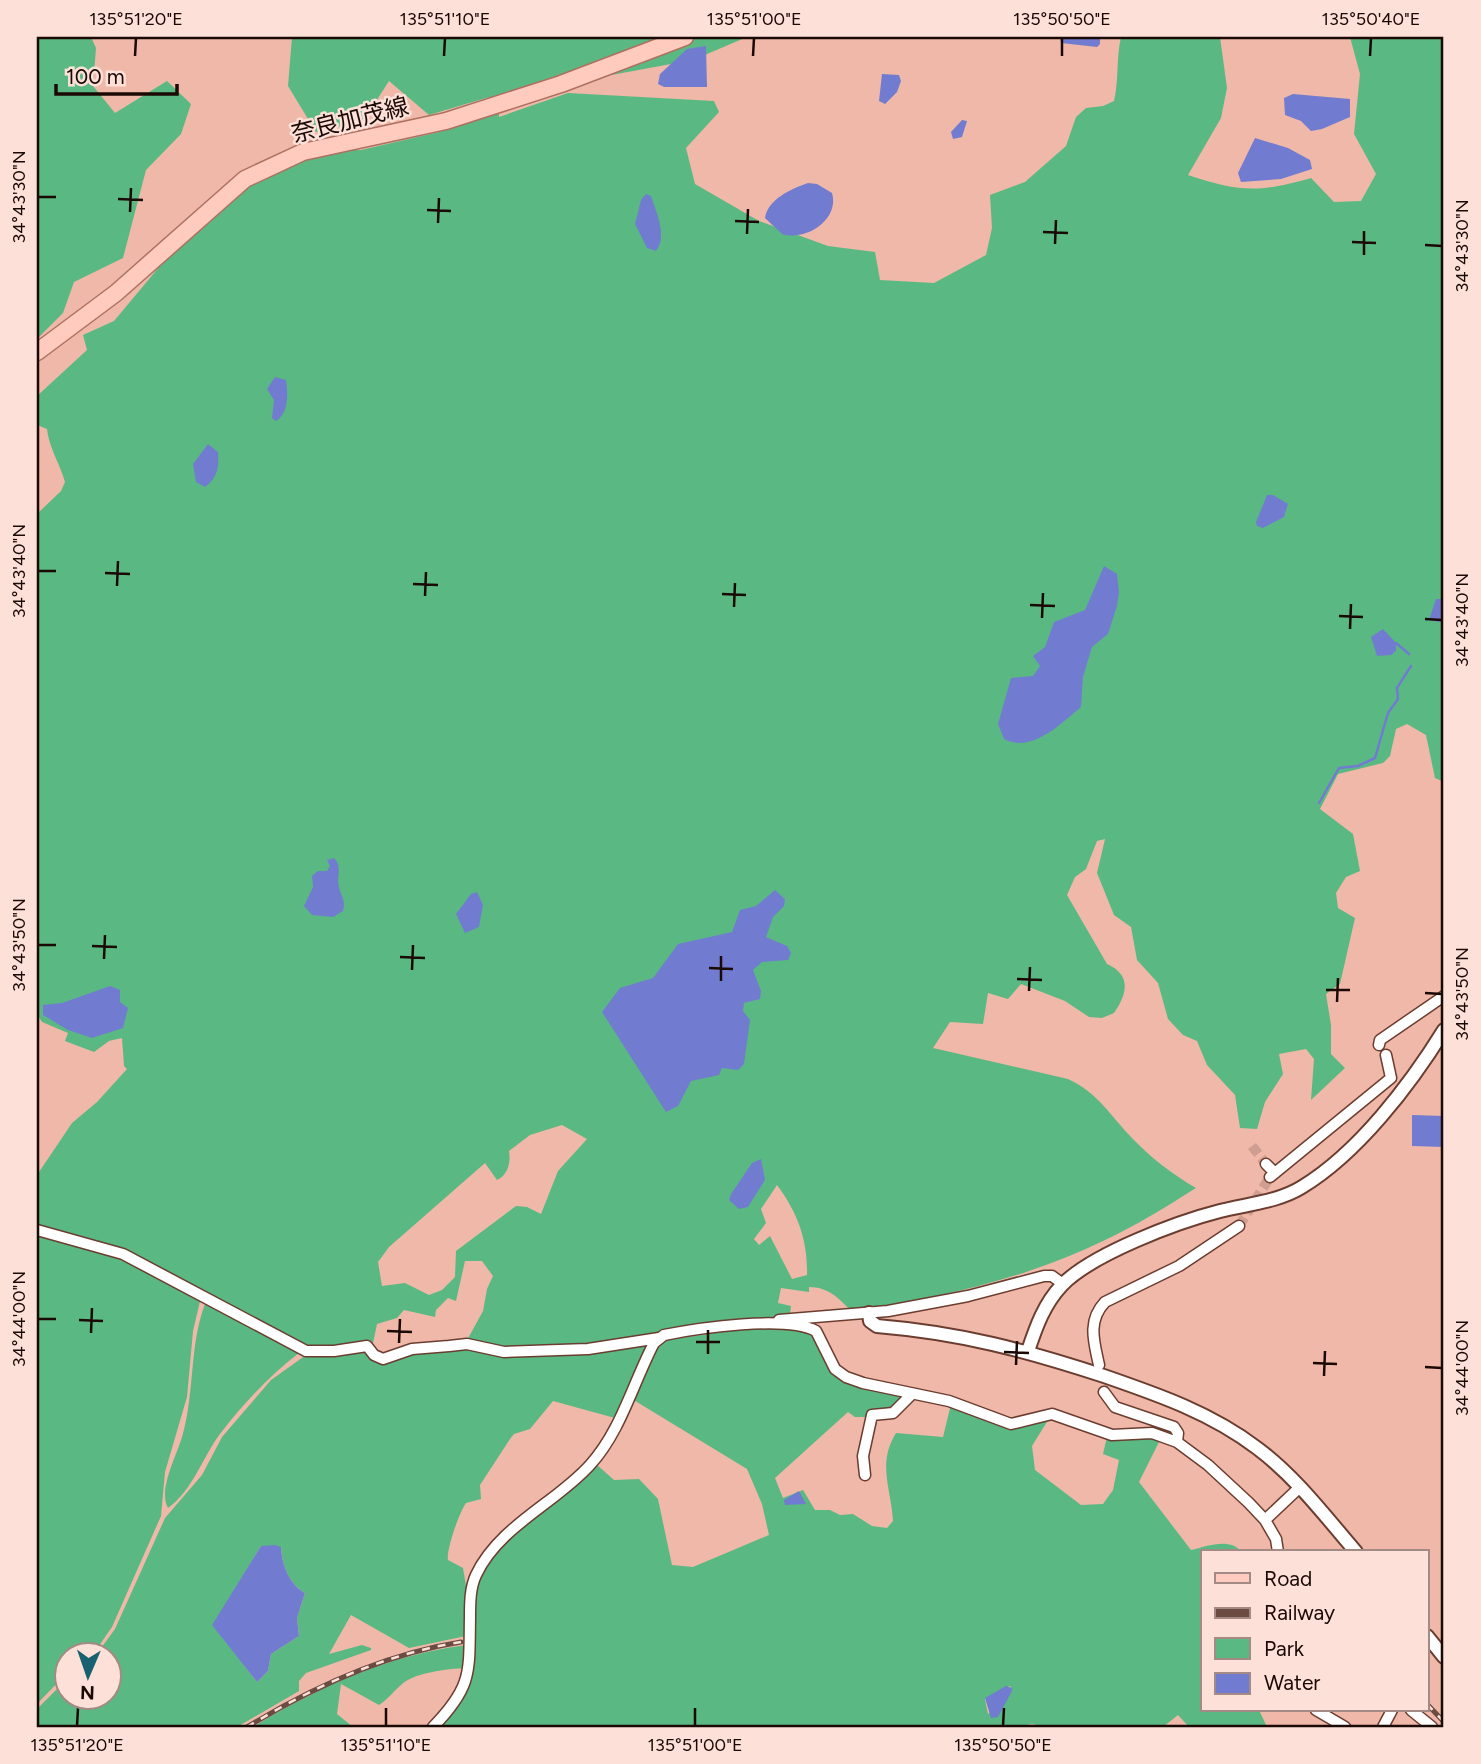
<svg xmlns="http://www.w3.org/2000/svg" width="1481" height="1764" viewBox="0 0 1481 1764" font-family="Figtree,'Noto Sans JP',sans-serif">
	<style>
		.green { fill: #5ab982; fill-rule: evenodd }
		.water { fill: #717cd1 }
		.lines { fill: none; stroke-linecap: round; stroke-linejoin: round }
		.stream { stroke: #717cd1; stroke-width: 2.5 }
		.minor-tunnel { stroke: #d09e90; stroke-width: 10; stroke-dasharray: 10 5; stroke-linecap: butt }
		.minor-casing { stroke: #6b3d30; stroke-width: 13 }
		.tertiary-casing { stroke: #6b3d30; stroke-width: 16 }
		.primary-casing { stroke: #ae7161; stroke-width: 19 }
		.minor { stroke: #fff; stroke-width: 10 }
		.tertiary { stroke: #fff; stroke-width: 12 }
		.primary { stroke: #fecbbe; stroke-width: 16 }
		.rail-casing { stroke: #6c4b43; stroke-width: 5 }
		.rail { stroke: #fde0d8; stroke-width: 2.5; stroke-dasharray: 8; stroke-linecap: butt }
		.ticks { fill: none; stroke: #1b0905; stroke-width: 2.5 }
		.labels { text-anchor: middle; stroke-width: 5; stroke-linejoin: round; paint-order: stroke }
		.street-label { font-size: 24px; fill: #1b0905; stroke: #fde0d8 }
		.neatline { fill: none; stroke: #1b0905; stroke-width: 2.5 }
		.ticks-label { font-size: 18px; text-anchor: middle; fill: #1b0905 }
	</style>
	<rect width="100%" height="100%" fill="#f0b8a8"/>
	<path class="green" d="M37,37h54l5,11 -3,38 22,27 52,-32 24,23 -10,30 -35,36 -23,88 -49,24 -11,31 -26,26z
		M292,37h455l-54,23 -207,38 -57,17 -40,-34 -25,39 -48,12 -28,-46z
		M1121,37h99l7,51 -6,30 -33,57c52,17 70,18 123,3l23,24 27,-1 15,-27 -22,-40 6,-60 -10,-37h94l-3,8 3,7v730l-9,-4 -9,-43 -19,-11 -11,5 -6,27 -7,7 -45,11 -18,35 33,25 7,37 -14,6 -10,16 2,15 17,10 -15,66 -14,10 5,31v29l14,14 -34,32 3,-41 -8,-10 -27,5 4,20 -18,28 -8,27 -17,-1 -5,-33 -28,-30 -10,-24 -14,-6 -15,-16 -10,-36 -21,-23 -6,-33 -17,-12 -17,-42 8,-34 -8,2 -11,28 -11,8 -8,18 40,69c25,11 20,30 7,49l-12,5 -13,-1 -24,-16 -44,-17 -13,15 -20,-6 -5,31 -33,-2 -17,26 135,31c30,14 41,35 64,59 19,20 40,36 64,50 -30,19 -61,38 -93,53 -73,36 -166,58 -246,69l-6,1c-12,-13 -23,-24 -42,-24v5l-28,-4 -3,15 13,3 -1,9c-104,15 -221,43 -324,27l17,-31 4,-22 6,-13 -11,-15h-17l-9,40 -8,-3 -12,12 -1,7 -31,-7 -7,8 -20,6 -5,24 -68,-1 -181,-96 -86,-24v-52l35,-52 25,-21 30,-33 -3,-3 -2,-28 -13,3 -15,11 -29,-11 3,-8 -26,-11 -5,-8v-500l24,-23 4,-9c-5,-18 -16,-34 -18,-53l-10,-4v-29l50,-46 -4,-15 31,-14 61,-73 85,-70 30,-16 40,-12h31l78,-18 60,-21v6l69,-24 146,8 5,11 -33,36 9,36 64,37 69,25 47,6 5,28 54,3 52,-28 6,-27 -2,-33 35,-13 41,-36 10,-29 10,-9 17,-2 11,-5c5,-22 2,-42 7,-64zM562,1125l25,14 -29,32 -17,43 -14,-7 -11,-1 -60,45 -1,26 -13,13 -13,5 -24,-12 -23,3 -4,-24 11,-15 96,-84 12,17c11,-5 14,-18 12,-29l21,-16zM777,1185c21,28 31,56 30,90l-15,4 -22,-43 -11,9 -5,-6 12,-16 -5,-14z
		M37,1232l85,24 79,41 -8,34 -6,66 -22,75 -4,44 -49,111 -18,26 -28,3v18l-29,30z
		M209,1302l90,47v4c-30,23 -56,51 -79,81 -18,24 -27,56 -52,74 -10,-18 8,-51 14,-71 13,-44 7,-91 23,-133z
		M756,1327l52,4 28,44 69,20 -16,22h-34l-7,-5 -73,66 8,20 20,-8 12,20h15l10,5 13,-1 19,12 15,2 6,-7c-2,-34 -16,-57 3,-88l47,4 8,-33 65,24 34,-11 -18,29 3,24 46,35 22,-1 10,-14 6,-30 -16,-6 4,-17 41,-1 12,4 -21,42 52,68c16,-4 39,-13 51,2h-39v158h56l8,17h-78l-11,-12 -15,12h-118l-13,-3 -14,3h-581c11,-11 23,-23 30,-37 16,-33 -2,-77 11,-111 14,-39 86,-88 118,-115l18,16 25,-1 19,20 14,66 21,2 76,-32 -7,-31 -15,-35 -115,-70 29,-58zM1010,1686l2,5 -24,23 -3,-15z
		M653,1340l-38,78 -62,-17 -23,28 -16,5 -4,5 -30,46 1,14 -15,4c-7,10 -20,47 -18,57l15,8 4,24 -1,44 -57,12 -58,-33 -22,39 33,-9 9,3v2l-65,23 -7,8v10l-62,36h-200v-18l29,-29v18h42v-42l-12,-1 19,-26 50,-111 37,-43 20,-38 49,-57 35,-25 56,-5 17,12 34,-11 51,-4 38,7zM261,1546l20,1c1,18 8,37 24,46l-8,25 2,18 -28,18 -3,17 -11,11 -44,-57z
		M467,1645l-1,23c-18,1 -53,4 -66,18 -8,7 -12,13 -21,19l-38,-21 -4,30 16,13h-100c65,-40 138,-73 214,-82z"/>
	<path class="water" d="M1060,37h40v7l-3,3 -36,-4z
		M706,46l1,41h-43l-6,-3 2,-10 27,-25z
		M882,74l17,1 2,6 -4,11 -12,12 -6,-3z
		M1293,94l57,5v18l-28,12 -11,2 -10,-10 -16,-6 -1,-17z
		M962,120l5,1 -5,16 -9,2 -2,-7z
		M1255,138l33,10 22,12 2,9 -31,10 -40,3 -3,-9z
		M808,183l9,1 15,9c8,27 -27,49 -50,41l-17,-16c3,-19 26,-29 43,-35z
		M646,194l5,2c5,16 17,40 5,55l-9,-3 -12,-24 6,-24z
		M275,377l11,3c2,14 3,33 -10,41l-4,-3 2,-18 -7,-11z
		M208,444l10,8c1,15 0,25 -13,35l-9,-5 -3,-18z
		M1267,495h6l15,9 -4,13 -21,11 -6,-2 -1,-4z
		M1104,566l13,8 2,18 -2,14 -9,28 -16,13 -9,30 -2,30c-19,16 -50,47 -77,32l-6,-15 13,-46 22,-2 7,-10 -7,-10 12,-9 9,-25 31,-12z
		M1436,599h8v24l-15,-3z
		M1383,629l13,14v8l-5,4 -14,1 -6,-19z
		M334,858c9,9 2,18 5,29 2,10 7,12 4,24l-10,6 -21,-2 -8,-9 9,-19 -1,-11 6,-5h9l3,-5 -3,-6z
		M775,890l10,9 -1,7 -11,11 -7,20 21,9 4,7 -3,7 -26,2 -9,8 8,21 -1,8 -16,4 -1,8 7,9 -6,44 -6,6 -16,-2 -3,7 -28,6 -13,25 -12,6 -64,-100 18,-24 33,-10 25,-34 54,-12 8,-22 16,-4z
		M477,892l6,13 -4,22 -14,6 -9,-19 15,-20z
		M110,986l10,4v12l8,6 -5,20 -31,10 -24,-8 -25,-15v-10l19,-2z
		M1412,1115l32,1v31l-32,-1z
		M761,1159l4,21 -17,27 -9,2 -10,-9 2,-6 21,-31z
		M799,1491l7,13 -21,1 -1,-5z
		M275,1545l6,2c1,18 8,37 24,46l-8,25 2,18 -28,18 -3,17 -11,11 -45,-57 49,-79z
		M1006,1686l6,2v3l-14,26 -7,1 -6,-20z"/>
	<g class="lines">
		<path class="stream" d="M1396,643l13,11
			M1319,803l20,-35 19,-2 17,-8 13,-45 10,-14 -1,-11 14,-22"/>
		<path class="minor-tunnel" d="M1252,1146l14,18
			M1239,1226l31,-49"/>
		<g class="minor-casing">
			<path id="minor" d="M1379,1045l1,-5 64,-44
				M1266,1164l9,9
				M1270,1177l121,-99 -5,-23
				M37,1230l86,24 183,97h28l33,-5 7,9 9,4 29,-10 37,-3 18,-2 37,8 84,-3 71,-11
				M779,1320l109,-9 80,-15 76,-20h8l11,8
				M1099,1365c-5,-23 -12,-44 6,-63l74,-36 60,-40
				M1104,1392l11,15 59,20 4,6 -1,9
				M865,1475l-2,-19 9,-41 21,-2 19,-19
				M1265,1520l35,-33
				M1316,1710l29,17
				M1411,1710l21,17
				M433,1727c40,-41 36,-55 37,-110 0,-14 0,-29 6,-42 23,-49 80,-72 114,-110 31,-34 43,-82 64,-122l10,-8c35,-7 122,-20 152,-4l19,38 11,8 17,6 86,18 62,23 41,-10 60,21 40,-2 25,9 31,23 41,38 16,17 11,19 2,13
				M1383,1727l9,-17"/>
		</g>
		<g class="tertiary-casing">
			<path id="tertiary" d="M869,1313l1,8 7,5c84,7 147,24 227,50 55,19 107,37 153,72 39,29 68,68 99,104
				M1028,1351c8,-24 16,-47 34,-66 30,-31 115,-63 158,-74 27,-7 58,-9 82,-24 56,-34 108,-102 142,-157
				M1427,1636l17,21"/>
		</g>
		<g class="primary-casing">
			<path id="primary" d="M37,352l79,-59 129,-114 58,-27 143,-31 115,-37 124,-47"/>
		</g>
		<use href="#minor" class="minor"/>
		<use href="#tertiary" class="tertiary"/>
		<use href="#primary" class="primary"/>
		<g class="rail-casing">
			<path id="rail" d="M1427,1704l17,18
				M247,1727c66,-40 137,-73 214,-85"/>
		</g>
		<use href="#rail" class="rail"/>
	</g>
	<path class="ticks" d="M135,56l1,-18M444,56l1,-18M753,56l1,-18M1062,56v-18M1370,56l1,-18M38,197h18M118,199l25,1M427,210l24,1M130,212l1,-24M735,221l24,1M438,223l1,-25M1043,232l25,1M747,234l1,-25M1352,242l24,1M1055,244l1,-24M1425,245l17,1M1364,255v-24M38,571h18M105,573l25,1M413,584l25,1M117,586l1,-25M722,594l24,1M425,596l1,-24M1030,605l25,1M734,607l1,-24M1339,616l24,1M1042,618l1,-25M1425,619l17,1M1350,629l1,-25M38,945h18M92,946l25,1M400,957l25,1M104,959l1,-24M709,968l24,1M412,970l1,-25M1017,979l25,1M721,981v-25M1326,990h24M1029,991l1,-24M1425,993l17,1M1337,1002l1,-24M38,1319h18M79,1320l24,1M387,1331l25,1M91,1333l1,-25M696,1342h24M399,1343l1,-24M1004,1352l25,1M708,1354v-24M1313,1363l24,1M1016,1365l1,-24M1425,1367l17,1M1324,1376l1,-25M77,1726l1,-18M386,1726v-18M695,1726v-18M1003,1726l1,-18"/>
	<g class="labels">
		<g class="street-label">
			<text transform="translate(350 120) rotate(-14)" y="8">奈良加茂線</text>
		</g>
	</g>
	<rect width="1481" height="1764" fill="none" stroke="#fde0d8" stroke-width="77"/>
	<rect x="1201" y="1550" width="228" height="161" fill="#fde0d8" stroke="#a38a84" stroke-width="2"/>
	<rect x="1215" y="1573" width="35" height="10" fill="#fecbbe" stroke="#a38a84" stroke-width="2"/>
	<text x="1264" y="1586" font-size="21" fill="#1b0905">Road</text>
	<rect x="1215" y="1608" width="35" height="10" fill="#6c4b43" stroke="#a38a84" stroke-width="2"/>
	<text x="1264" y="1620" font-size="21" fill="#1b0905">Railway</text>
	<rect x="1215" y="1638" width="35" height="21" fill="#5ab982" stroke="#a38a84" stroke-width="2"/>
	<text x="1264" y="1656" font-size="21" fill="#1b0905">Park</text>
	<rect x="1215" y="1673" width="35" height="21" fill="#717cd1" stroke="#a38a84" stroke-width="2"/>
	<text x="1264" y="1690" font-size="21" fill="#1b0905">Water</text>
	<g transform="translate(88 1676) rotate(182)"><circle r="33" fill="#fde0d8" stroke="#a38a84" stroke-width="2"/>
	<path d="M0-5L12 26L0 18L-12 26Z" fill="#196171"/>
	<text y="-10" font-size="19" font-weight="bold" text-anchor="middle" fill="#1b0905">N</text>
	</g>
	<path d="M56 84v10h121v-10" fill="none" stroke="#1b0905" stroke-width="3.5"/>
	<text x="66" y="84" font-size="21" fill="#1b0905" stroke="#fde0d8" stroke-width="5" paint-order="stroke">100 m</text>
	<rect x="38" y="38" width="1404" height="1688" class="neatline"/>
	<g class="ticks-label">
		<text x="136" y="25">135°51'20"E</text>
		<text x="445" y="25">135°51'10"E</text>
		<text x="754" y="25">135°51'00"E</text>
		<text x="1062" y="25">135°50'50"E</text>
		<text x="1371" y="25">135°50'40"E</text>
		<text transform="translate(19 197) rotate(-90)" y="6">34°43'30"N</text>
		<text transform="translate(1462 246) rotate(-90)" y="6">34°43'30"N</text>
		<text transform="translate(19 571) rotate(-90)" y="6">34°43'40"N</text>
		<text transform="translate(1462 620) rotate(-90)" y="6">34°43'40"N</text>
		<text transform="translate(19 945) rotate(-90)" y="6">34°43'50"N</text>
		<text transform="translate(1462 994) rotate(-90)" y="6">34°43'50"N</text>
		<text transform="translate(19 1319) rotate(-90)" y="6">34°44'00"N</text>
		<text transform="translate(1462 1368) rotate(-90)" y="6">34°44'00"N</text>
		<text x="77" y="1751">135°51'20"E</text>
		<text x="386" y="1751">135°51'10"E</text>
		<text x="695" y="1751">135°51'00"E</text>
		<text x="1003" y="1751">135°50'50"E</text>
	</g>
</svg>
